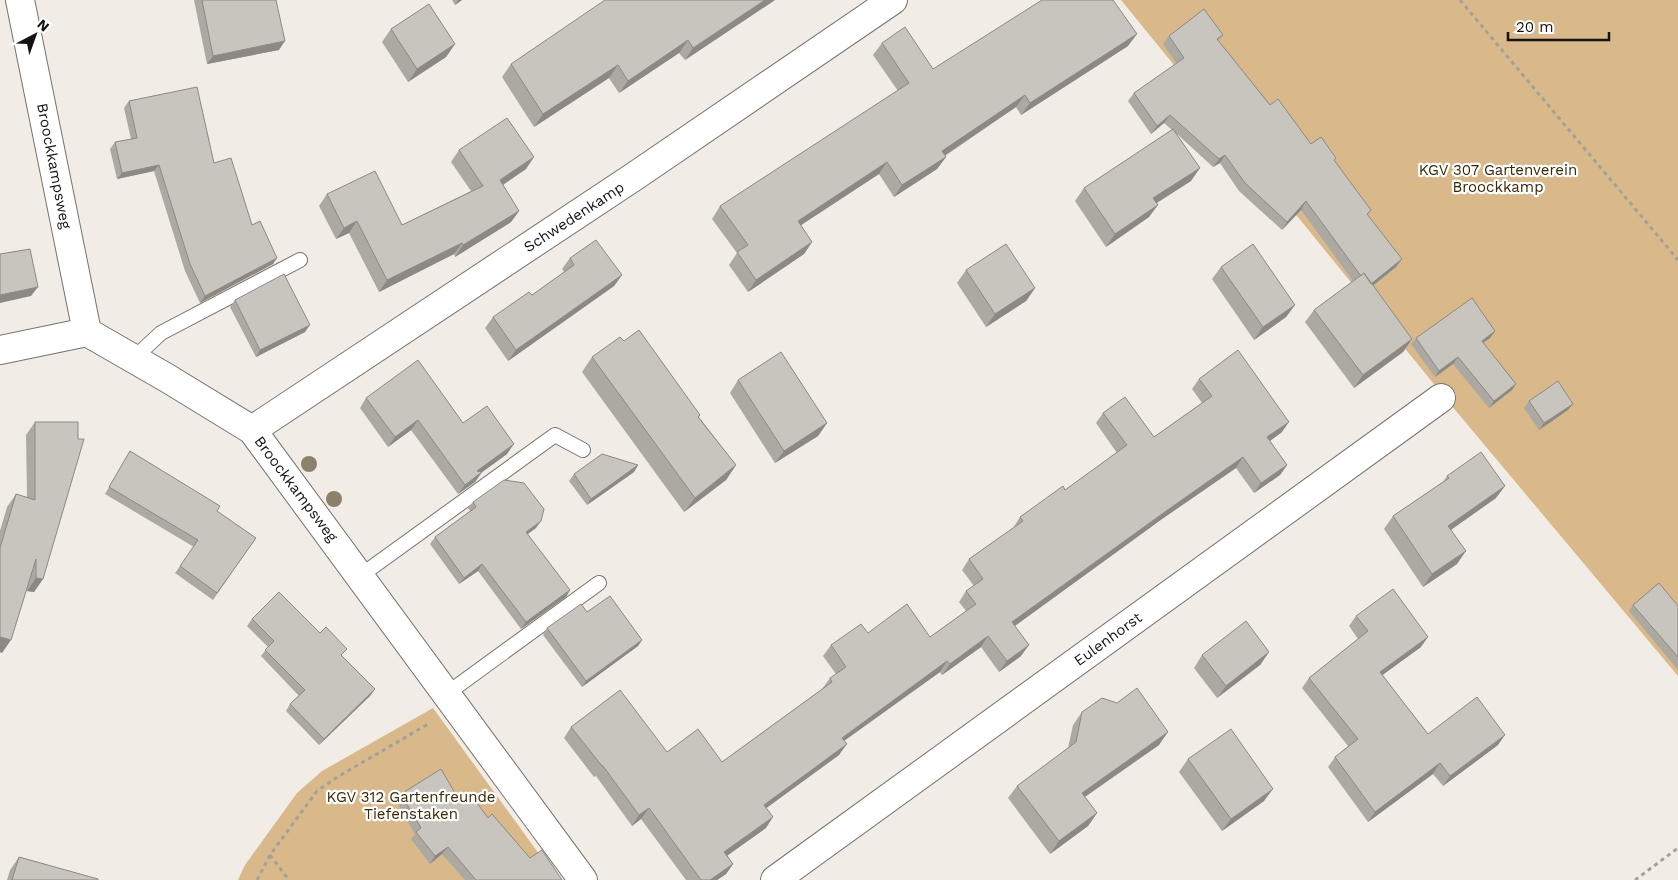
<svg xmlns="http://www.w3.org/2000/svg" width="1678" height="880" viewBox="0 0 1678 880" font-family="'Work Sans',sans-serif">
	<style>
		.green { fill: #d9b889 }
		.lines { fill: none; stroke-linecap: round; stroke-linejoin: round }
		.lane-casing { stroke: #76726c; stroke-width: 16 }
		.street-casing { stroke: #76726c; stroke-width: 30 }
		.path { stroke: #a3a09b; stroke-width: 3; stroke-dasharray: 4 4; stroke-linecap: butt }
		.lane { stroke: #fff; stroke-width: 14 }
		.street { stroke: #fff; stroke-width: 28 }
		.tree { fill: #8d816b }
		.wall { fill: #aca9a3 }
		.shaded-wall { fill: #8c8985 }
		.building { fill: #c8c4be; stroke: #8c8985 }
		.labels { text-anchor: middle; stroke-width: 4.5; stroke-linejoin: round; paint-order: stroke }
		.street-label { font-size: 15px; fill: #151311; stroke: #fff }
		.park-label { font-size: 15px; fill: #3c2806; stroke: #fff }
	</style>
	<rect width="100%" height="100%" fill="#f1ede6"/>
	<path class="green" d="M1121,0h557v676l-227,-271z
		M433,708l125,172h-320l7,-15 52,-72 25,-22z"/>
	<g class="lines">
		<g class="lane-casing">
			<path id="lane" d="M133,359l28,-26 139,-73
				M360,576l195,-141 28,15
				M445,695l154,-112"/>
		</g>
		<g class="street-casing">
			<path id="street" d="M20,0l67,332 80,46 85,52 331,450
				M0,350l87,-18
				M252,430l383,-254 258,-176
				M775,880l666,-482"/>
		</g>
		<path class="path" d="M1460,0l218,260
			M270,855l19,25
			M257,880l13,-25 47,-64 22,-15 91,-53
			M1635,880l43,-32"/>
		<use href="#lane" class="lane"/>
		<use href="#street" class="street"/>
	</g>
	<g class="tree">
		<circle cx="309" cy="464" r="8"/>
		<circle cx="334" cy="499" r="8"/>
	</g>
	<path class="wall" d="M194,0h82l3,50 -72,14z
		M452,0h10l-7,5z
		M775,0l-90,60 -6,-7 -60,40 -10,-15 -75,49 -32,-50 9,-13z
		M391,29l64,15 -9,13 -38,25 -26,-40z
		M1223,35l-5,6 52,64 41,39 25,14 -2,3 37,49 -3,5 28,52 -23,19 39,53 -9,13 -49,36 -49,-66 9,-12 39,-29 -52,-71 -19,20 -43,-39 -19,-28 -7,4 -36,-33 14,47 -34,22 -8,14 -43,30 -31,-46 9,-13 88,-58 -8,-7 -13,11 -23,-33 6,-8 43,-29 -14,-20 6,-8z
		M882,43l51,26 195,-23 -107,69 -5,-8 -71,49 1,1 -9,12 -43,28 -15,-23 -78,51 11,17 -8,12 -56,38 -19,-27 8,-12 -25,-34 8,-13 178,-115 -25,-36z
		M129,101l85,62 38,62 21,39 -73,39 -15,-32 -31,-100 -37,8 -7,-30 5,-7 16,-3 -7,-31z
		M459,150l67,19 -23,16 16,26 -8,11 -56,35 -1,-3 -75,38 -30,-59 -13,6 -17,-33 8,-12 75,31 69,-34 -20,-29z
		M570,258l52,17 -8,11 -106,75 -23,-33 8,-11 39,-22 32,-23 -2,-3z
		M1221,267l74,38 -9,12 -32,23 -42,-61z
		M966,270l69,18 -9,13 -40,26 -29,-44z
		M235,300l70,32 -49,25 -26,-50z
		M1495,331l-5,7 -7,5 33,41 -4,6 -23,18 -36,-44 -18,13 -24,-33 5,-6z
		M624,341l76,74 -1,2 37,48 -10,15 -42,32 -102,-140 10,-15z
		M1199,379l83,53 -12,9 17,24 -7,10 -26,18 -18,-25 -74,51 -147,107 6,30 -22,16 -18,-25 -39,28 -2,-3 -96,69 -5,14 -73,53v20l-39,27 6,9 -7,10 -9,6h-31l-45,-61 -9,7 -36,-50 -2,1 -30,-39 7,-11 96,25 55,10 100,-73 8,-11 6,-4 -13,-18 8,-11 37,-12 62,4 36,-26 -7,-9 7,-11 8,-5 -12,-16 7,-11 44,-31 7,-11 45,-27 52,-37 -21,-30 7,-10 51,24 48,-34 -10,-14z
		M738,380l89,43 -9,13 -43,27 -45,-70z
		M366,398l97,25 44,31 -25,18 -7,10 -17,12 -47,-64 -23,17 -28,-39z
		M1529,401l39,9 -29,20 -15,-22z
		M35,422l8,157 -9,13 -7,-1v-3l-25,65 -2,-1v-121l7,-24 9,-13 11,3 -1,-62z
		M130,451l126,87 -43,62 -38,-27 19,-26 -89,-53z
		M638,465l-4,7 -47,33 -18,-24 5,-7z
		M1447,476l49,22 -45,32 6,34 -34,23 -39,-58 9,-13 50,-34z
		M473,502l63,26 -9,6 43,56 -4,7 -45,32 -43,-58 -19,13 -29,-40 5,-7 35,-26 -2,-3z
		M1633,605l45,1v64l-49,-59z
		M587,612l55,28 -4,6 -56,41 -39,-52 4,-7z
		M1356,616l65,31 -39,28 46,59 70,11 -55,41 -10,-12 -65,48 -40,-55 7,-10 13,-11 -46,-58 7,-10 49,-39 -9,-13z
		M252,619l90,37 33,33 -5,7 -51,49 -33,-34 4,-7 9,-8 -38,-40 7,-9 -21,-21z
		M1269,652l-9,13 -43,33 -23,-30 8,-13z
		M1117,703l42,42 -74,52 12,16 -9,13 -38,28 -42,-56 9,-12 51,-38 5,-23 9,-13z
		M1188,759l76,42 -42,30 -43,-59z
		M401,794l58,6 29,18 42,40 32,22h-97l-23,-26 -12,10 -19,-25 4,-5 -19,-33z
		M19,857l79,23h-91l3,-10z"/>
	<path class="shaded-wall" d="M458,0h4l-7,5z
		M765,0h10l-90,60 8,-12z
		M1137,34l-9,12 -107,69 9,-12z
		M688,40l-9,13 -60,40 9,-12z
		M285,41l-6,9 -72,14 6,-8z
		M455,44l-9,13 -38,25 9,-13z
		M618,65l-9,13 -75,49 9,-13z
		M1025,95l-9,12 -83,56 9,-12z
		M1170,115l-6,8 -13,11 6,-8z
		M1225,155l-5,8 -7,4 6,-8z
		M534,157l-8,12 -34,23 8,-12z
		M946,157l-9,12 -43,28 8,-12z
		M887,162l-8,12 -90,59 9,-12z
		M159,165l-5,6 -37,8 5,-6z
		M1200,168l-9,13 -46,29 8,-12z
		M1306,201l-5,9 -19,20 5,-8z
		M1158,205l-9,12 -43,30 9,-13z
		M519,211l-8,11 -56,35 8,-12z
		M357,221l-8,12 -13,6 8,-11z
		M812,242l-8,12 -56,38 8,-12z
		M462,243l-8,11 -75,38 8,-12z
		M277,258l-4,6 -73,39 5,-7z
		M1402,259l-6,8 -34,27 6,-8z
		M622,275l-8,11 -106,75 8,-11z
		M38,287l-7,9 -31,7v-8z
		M1035,288l-9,13 -40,26 9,-13z
		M1295,305l-9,12 -32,23 9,-13z
		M310,325l-5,7 -49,25 4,-7z
		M1495,331l-5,7 -13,9 5,-6z
		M1412,339l-9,13 -49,36 9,-13z
		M1458,357l-5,7 -18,13 4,-6z
		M1516,384l-4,6 -23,18 5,-7z
		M1573,404l-5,6 -29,20 5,-7z
		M418,420l-7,10 -23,17 7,-10z
		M1289,422l-7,10 -22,16 7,-11z
		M827,423l-9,13 -43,27 9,-12z
		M514,444l-7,10 -37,27 7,-10z
		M1243,457l-7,11 -74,51 -157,114 7,-11 157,-113z
		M638,465l-4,7 -47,33 4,-6z
		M736,465l-10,15 -42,32 11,-14z
		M1287,465l-7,10 -26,18 7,-10z
		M482,472l-7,10 -17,12 7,-9z
		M1505,486l-9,12 -57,40 9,-12z
		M541,521l-5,7 -15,11 5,-7z
		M1466,551l-9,13 -34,23 9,-13z
		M482,564l-4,7 -19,13 5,-6z
		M36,578l7,1 -9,13 -7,-1z
		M570,590l-4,7 -45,32 5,-7z
		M988,636l-7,11 -39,28 8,-11z
		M0,637l11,3 -9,13 -2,-1z
		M1428,637l-7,10 -48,35 7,-10z
		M642,640l-4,6 -56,41 4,-6z
		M1029,645l-8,11 -22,16 8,-11z
		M1269,652l-9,13 -43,33 9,-12z
		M947,661l-7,11 -106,76 8,-10z
		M375,689l-5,7 -51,49 5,-6z
		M1168,732l-9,13 -86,60 9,-12z
		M1505,735l-7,10 -55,41 7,-10z
		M847,744l-8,11 -82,60 7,-10z
		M1440,763l-7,11 -65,48 7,-10z
		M1273,789l-9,12 -42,30 9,-12z
		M649,808l-8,11 -9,7 7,-11z
		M1097,813l-9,13 -38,28 9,-13z
		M773,817l-7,11 -49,35 7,-11z
		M448,847l-6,7 -12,10 5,-8z
		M733,864l-7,10 -9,6h-7z"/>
	<path class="building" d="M202,0h74l9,41 -72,15z
		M605,0h160l-72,48 -5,-8 -60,41 -10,-16 -75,49 -32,-50z
		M1042,0h71l24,34 -107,69 -5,-8 -83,56 4,6 -44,28 -15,-23 -89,59 14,21 -56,38 -19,-28 11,-7 -28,-39 189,-123 -27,-40 23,-16 28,42z
		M429,4l26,40 -38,25 -26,-40z
		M1204,9l19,26 -6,4 53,66 8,-6 33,45 10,-7 15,21 -2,2 37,50 -4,4 35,45 -31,25 -7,-11 -3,3 -55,-75 -19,21 -42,-39 -20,-28 -6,4 -49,-44 -13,11 -23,-33 50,-35 -15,-22z
		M197,87l17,76 17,-5 21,67 8,-4 17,37 -72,38 -15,-32 -31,-99 -37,8 -7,-31 22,-4 -8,-37z
		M507,118l27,39 -34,23 19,31 -56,34 -1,-2 -75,37 -30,-59 -13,7 -17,-34 48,-23 27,54 81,-39 -24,-36z
		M1173,129l27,39 -47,30 5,7 -43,29 -31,-46z
		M596,240l26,35 -106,75 -23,-33 36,-25 3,3 42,-30 -4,-7z
		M1006,244l29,44 -40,26 -29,-44z
		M1253,244l42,61 -32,22 -42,-60z
		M30,249l8,38 -38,8v-41z
		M1364,273l48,66 -49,36 -49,-65z
		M284,274l26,51 -50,25 -25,-50z
		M1472,298l23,33 -13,10 34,43 -22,17 -36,-44 -19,14 -23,-33z
		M639,330l61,85 -2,2 38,48 -41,33 -103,-141 28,-20 4,4z
		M1238,350l51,72 -22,15 20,28 -26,18 -18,-26 -74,52 -157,113 17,23 -22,16 -19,-25 -38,28 -3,-3 -105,77 5,6 -83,61 9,12 -49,35 9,12 -23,16h-9l-52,-72 -10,7 -36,-49h-1l-31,-39 49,-37 47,62 31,-23 24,33 110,-80 -2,-4 16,-11 -15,-22 30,-21 7,9 39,-29 23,33 46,-33 -10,-13 17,-12 -14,-20 54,-38 -3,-4 43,-31 2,4 62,-45 -24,-32 22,-16 29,40 58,-41 -13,-17z
		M781,352l46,71 -43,28 -46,-71z
		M418,360l45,63 24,-17 27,38 -37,27 5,1 -17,13 -47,-65 -23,17 -29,-39z
		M1558,381l15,23 -29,19 -15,-22z
		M35,422h43v17h6l-41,140 -7,-1v-19l-25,81 -11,-3v-89l16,-54 19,6z
		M130,451l90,55 -3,5 39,27 -39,55 -37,-27 18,-26 -89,-53z
		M1481,452l24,34 -57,40 18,25 -34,23 -39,-58 56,-38 -2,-2z
		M602,454l36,11 -47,34 -17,-25z
		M504,480l20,3 20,26 -3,12 -15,11 44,58 -44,32 -44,-58 -18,14 -29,-41 41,-30 -3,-5z
		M1659,583l19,23v51l-45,-52z
		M1393,589l35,48 -48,35 20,26 28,36 49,-37 28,38 -55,41 -10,-13 -65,49 -40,-55 23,-18 -49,-61 59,-47 -12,-15z
		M279,592l41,41 6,-6 21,22 -6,6 34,34 -51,50 -34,-35 15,-14 -40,-40 9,-9 -22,-22z
		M610,596l32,44 -56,41 -39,-53 34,-24 6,8z
		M1246,621l23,31 -43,34 -24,-31z
		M1137,688l31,44 -86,61 15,20 -38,28 -42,-55 59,-44 6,-30 20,-14 15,5z
		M1231,729l42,60 -42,30 -43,-60z
		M441,769l18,31 10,-8 19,26 4,-4 38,44 12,-8 20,30h-86l-28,-33 -13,9 -19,-24 5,-4 -20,-34z
		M19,857l79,22v1h-86z"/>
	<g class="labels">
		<g class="street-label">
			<text transform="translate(54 166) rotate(79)" y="5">Broockkampsweg</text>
			<text transform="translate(574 217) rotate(-33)" y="5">Schwedenkamp</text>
			<text transform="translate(296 489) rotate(53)" y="5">Broockkampsweg</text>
			<text transform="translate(1108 639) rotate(-36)" y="5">Eulenhorst</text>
		</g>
		<g class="park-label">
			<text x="1498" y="175">KGV 307 Gartenverein<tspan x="1498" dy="17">Broockkamp</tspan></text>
			<text x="411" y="802">KGV 312 Gartenfreunde<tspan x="411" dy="17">Tiefenstaken</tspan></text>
		</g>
	</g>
	<g transform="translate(35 35) rotate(41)" stroke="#ffffff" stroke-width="4" paint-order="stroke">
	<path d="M0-4L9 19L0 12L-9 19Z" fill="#151311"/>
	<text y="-8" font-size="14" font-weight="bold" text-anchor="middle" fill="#151311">N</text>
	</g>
	<path d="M1508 32v8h101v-8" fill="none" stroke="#151311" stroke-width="2.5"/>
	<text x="1516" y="32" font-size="15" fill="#151311" stroke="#ffffff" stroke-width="4" paint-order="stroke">20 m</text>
</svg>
